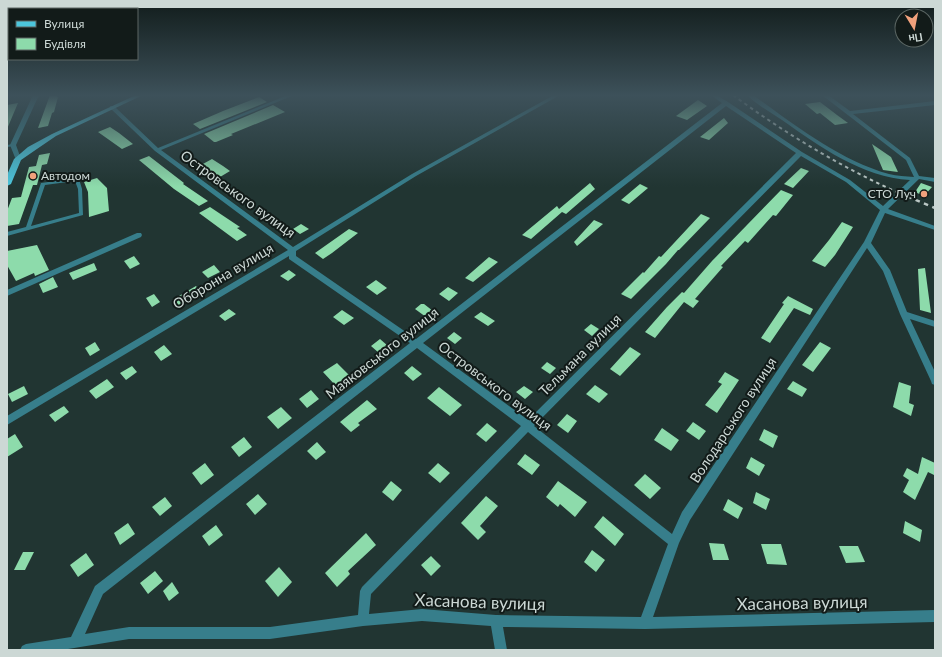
<svg xmlns="http://www.w3.org/2000/svg" width="942" height="657" viewBox="0 0 942 657" font-family="Lato,sans-serif">
	<style>
		.building { fill: #8ddbab }
		.lines { fill: none; stroke-linecap: round; stroke-linejoin: round }
		.lane { fill: #377e8b; fill-rule: evenodd }
		.street { fill: #377e8b; fill-rule: evenodd }
		.primary { fill: #4cc6dc; fill-rule: evenodd }
		.rail-far1 { stroke: #bbc8c5; stroke-width: 2; stroke-dasharray: 3.5 3.5; stroke-linecap: butt }
		.rail { stroke: #bbc8c5; stroke-width: 2.5; stroke-dasharray: 4.5 4.5; stroke-linecap: butt }
		.poi-dot { fill: #f1a17c; stroke: #121b19; stroke-width: 1.5 }
		.labels { text-anchor: middle; stroke-width: 4; stroke-linejoin: round; paint-order: stroke }
		.far-poi-label { font-size: 12px; fill: #ccd8d5; stroke: #121b19; text-anchor: start }
		.street-label { font-size: 14px; fill: #ccd8d5; stroke: #121b19 }
		.near-street-label { font-size: 17px; fill: #ccd8d5; stroke: #121b19 }
	</style>
	<rect width="100%" height="100%" fill="#213532"/>
	<path class="building" d="M50,95h7v2h1l-4,15 -2,1 -4,13 -10,2z
		M259,97l8,5 -67,27 -7,-5 30,-13z
		M698,100l9,6 -20,14 -11,-4z
		M820,102l17,13 11,8 -13,2 -15,-12 -3,1 -12,-10z
		M18,103l-11,26v-24z
		M273,105l12,7 -54,22 2,1 -17,7h-2l-10,-8z
		M724,118l4,5 -19,17 -9,-3z
		M110,127l9,6 14,11 -11,5 -24,-17z
		M872,144l19,13 7,15 -15,-2z
		M50,153l-3,11 -5,1 -5,20h-4l-14,39 -12,2v-15l5,-13 9,-1 8,-30 7,-1 3,-11z
		M149,156l35,27 -1,1 25,17 -9,5 -25,-17 -35,-29z
		M212,159l11,7 7,5 -10,6 -19,-12z
		M801,168l8,3 -16,17 -9,-4z
		M97,178l10,10 2,23 -20,6 -1,-25 -4,-10z
		M590,183l5,6 -29,25 -4,-2 -31,27 -9,-4 35,-29 2,3z
		M921,183l11,4 -8,9 -9,-4z
		M640,184l8,4 -19,16 -8,-4z
		M781,190l12,5 -17,21 -3,-1 -25,28 -3,-2 -24,25 2,1 -28,32 4,2 -6,7 -9,-6 -29,36 -10,-6 22,-25 15,-15 2,1 28,-32z
		M210,207l30,20 -3,1 10,7 -10,6 -38,-28z
		M701,214l9,4 -31,32h-1l-12,14 -35,35 -10,-5 22,-22 1,1 15,-17 2,1z
		M594,220l9,4 -26,22 -3,-4z
		M842,222l11,5 -18,28 -10,12 -13,-6 17,-21z
		M301,224l8,5 -9,5 -7,-5z
		M349,229l9,4 -26,20 -9,6 -8,-6z
		M37,245l12,25 -14,6 -1,-3 -18,8 -9,-16v-14z
		M134,256l6,8 -10,5 -6,-8z
		M489,257l9,5 -25,20 -8,-4z
		M94,263l3,7 -24,10 -4,-7z
		M214,265l6,7 -12,6 -6,-6z
		M925,268l6,45 -11,-3 -2,-41z
		M289,270l7,5 -8,6 -8,-5z
		M53,277l5,10 -15,6 -4,-9z
		M376,280l11,8 -10,7 -11,-8z
		M196,286l5,7 -23,13 -6,-6z
		M448,287l10,6 -9,8 -10,-7z
		M154,294l6,8 -8,5 -6,-9z
		M788,296l25,13 -3,6 -16,-7 -24,35 -9,-5 23,-34 -2,-1z
		M421,304h3l9,7 -7,6 -11,-8z
		M229,309l7,5 -11,7 -6,-5z
		M342,310l12,8 -10,7 -11,-8z
		M481,312l14,9 -7,5 -14,-9z
		M591,324l8,5 -7,7 -8,-6z
		M454,332l8,6 -7,6 -8,-6z
		M380,339l8,7 -9,7 -8,-7z
		M95,342l5,8 -10,6 -5,-8z
		M820,342l11,6 -18,24 -11,-7z
		M164,345l8,9 -11,7 -7,-9z
		M630,347l11,7 -21,22 -10,-7z
		M547,362l9,6 -6,6 -9,-6z
		M337,363l13,13 -14,10 -13,-14z
		M132,366l5,6 -11,8 -6,-7z
		M412,366l10,8 -9,7 -9,-8z
		M725,372l14,8 -22,33 -12,-8 17,-21 -4,-2z
		M107,379l7,8 -18,12 -7,-8z
		M793,381l14,8 -5,8 -15,-8z
		M899,382l12,4 -2,17 5,2 -3,11 -18,-9z
		M595,385l13,9 -9,9 -13,-9z
		M24,386l4,8 -16,8 -4,-8z
		M524,386l9,6 -8,7 -9,-7z
		M439,387l23,18 -12,11 -23,-18z
		M311,390l8,9 -12,9 -8,-9z
		M367,400l10,9 -19,14 2,2 -9,7 -11,-10z
		M64,406l5,6 -14,10 -6,-7z
		M281,407l11,11 -14,11 -11,-12z
		M567,414l10,7 -9,12 -11,-8z
		M693,422l13,9 -7,9 -13,-9z
		M487,423l10,8 -11,11 -10,-8z
		M662,428l17,12 -8,11 -17,-11z
		M764,429l14,7 -5,12 -14,-8z
		M15,434l8,13 -16,10v-18z
		M244,437l8,10 -13,10 -8,-10z
		M317,442l9,10 -10,8 -9,-9z
		M525,454l15,11 -8,10 -15,-11z
		M751,457l14,8 -6,11 -13,-8z
		M922,457l13,6v4l-1,8 -6,-3 -13,28 -12,-8 6,-12 -6,-4 4,-8 11,6z
		M205,463l9,12 -13,10 -9,-12z
		M438,463l12,10 -10,10 -12,-10z
		M645,474l16,14 -11,11 -16,-14z
		M391,481l11,9 -9,11 -11,-9z
		M558,481l29,21 -12,15 -15,-13 -2,3 -12,-10z
		M756,492l14,7 -4,11 -13,-7z
		M258,494l9,10 -12,11 -9,-11z
		M486,496l12,10 -18,20 6,6 -8,8 -17,-17z
		M165,497l7,9 -12,10 -8,-9z
		M728,499l15,9 -5,11 -15,-9z
		M603,516l21,18 -9,12 -21,-19z
		M905,521l17,9 -2,12 -17,-9z
		M128,523l7,11 -15,11 -6,-12z
		M216,525l7,10 -14,11 -7,-10z
		M366,533l10,12 -28,26 2,3 -13,13 -12,-14z
		M709,543l15,1 5,16h-16z
		M761,544h20l6,21 -20,-1z
		M839,546h19l7,16 -19,1z
		M592,550l13,10 -9,12 -12,-10z
		M23,552h11l-9,18h-11z
		M86,553l8,12 -16,12 -8,-12z
		M431,556l10,10 -10,10 -10,-11z
		M279,567l13,15 -14,15 -13,-16z
		M155,571l8,10 -15,13 -8,-11z
		M172,582l7,11 -10,8 -6,-10z"/>
	<g class="lines">
		<path class="lane" d="M13,144h2v2l-8,1v-2z
			M77,178l2,1 3,10 1,26 -76,21v-4l19,-5 15,-44zM75,181l3,8 1,24 -48,13 14,-41z"/>
		<path class="street" d="M33,95h6l-23,50 5,14 -1,1h-4l-6,-15z
			M288,95h6l-133,55 132,97 119,-73 142,-79h6l-144,81 -120,75v5l120,83 306,-236 -11,-8h5l12,7 74,50 48,28 33,26 27,-26c-48,-3 -90,-33 -128,-60 -12,-8 -25,-15 -35,-25h6c42,30 86,65 136,79 8,2 17,2 25,3l-8,-17 -84,-65h6l22,16 85,-10v4l-82,9 57,44 9,18 16,2v4l-16,-3 -31,30 47,17v4l-50,-17 -14,30 19,27 17,42 28,9v6l-25,-8 25,53v13l-3,-1 -1,-3 -31,-67 -17,-43 -16,-23 -177,272 -11,23 -26,74 282,-7v12l-290,7 -142,-2 4,23h-12l-4,-24 -69,-5 -59,5 -93,13h-141l-67,11h-42l2,-4 4,-2 45,-7 24,-51 315,-243 -121,-84v-3l-282,169v-9l281,-166 -133,-99 -45,-43v-2h4l44,42zM726,106l70,47 -268,267 -105,-77zM801,156l45,26 34,28 -16,32 -182,270 -10,22 -138,-108zM417,348l104,78 -159,161 -2,4 -2,24 -88,12h-141l-44,7 18,-40zM528,432l140,112 -27,73 -145,-2 -74,-6 -53,5 2,-20z
			M137,233h4l1,2 -1,2 -134,59v-6z"/>
		<path class="primary" d="M136,95h7l-87,41 -22,15 -13,9 -10,24 -4,2v-11l7,-16 14,-12 24,-13z"/>
		<path class="rail-far1" d="M733,95c53,39 108,72 168,99"/>
		<path class="rail" d="M899,193l36,15"/>
	</g>
	<linearGradient id="sky" x2="0" y2="1"><stop stop-color="#121d1c"/><stop offset="0.51" stop-color="#3d515a"/><stop offset="1" stop-color="#3d515a" stop-opacity="0"/></linearGradient>
	<rect width="942" height="187" fill="url(#sky)"/>
	<g class="poi-dot">
		<circle cx="33" cy="176" r="4"/>
		<circle cx="924" cy="194" r="4"/>
	</g>
	<g class="labels">
		<g class="far-poi-label">
			<text x="41" y="180">Автодом</text>
			<text x="916" y="198" text-anchor="end">СТО Луч</text>
		</g>
		<g class="street-label">
			<text transform="translate(238 194) rotate(36)" y="5">Островського вулиця</text>
			<text transform="translate(223 276) rotate(-31)" y="5">Оборонна вулиця</text>
			<text transform="translate(382 353) rotate(-38)" y="5">Маяковського вулиця</text>
			<text transform="translate(580 355) rotate(-45)" y="5">Тельмана вулиця</text>
			<text transform="translate(495 386) rotate(37)" y="5">Островського вулиця</text>
			<text transform="translate(733 420) rotate(-57)" y="5">Володарського вулиця</text>
		</g>
		<g class="near-street-label">
			<text transform="translate(480 602) rotate(2)" y="6">Хасанова вулиця</text>
			<text transform="translate(802 603) rotate(-1)" y="6">Хасанова вулиця</text>
		</g>
	</g>
	<rect width="942" height="657" fill="none" stroke="#ccd8d5" stroke-width="16"/>
	<rect x="8" y="8" width="130" height="52" fill="#121b19" stroke="#5c6764"/>
	<rect x="16" y="21" width="20" height="6" fill="#4cc6dc" stroke="#5c6764"/>
	<text x="44" y="28" font-size="12" fill="#ccd8d5">Вулиця</text>
	<rect x="16" y="38" width="20" height="12" fill="#8ddbab" stroke="#5c6764"/>
	<text x="44" y="48" font-size="12" fill="#ccd8d5">Будівля</text>
	<g transform="translate(914 28) rotate(170)"><circle r="19" fill="#121b19" stroke="#5c6764"/>
	<path d="M0-3L7 15L0 10L-7 15Z" fill="#f1a17c"/>
	<text y="-6" font-size="11" font-weight="bold" text-anchor="middle" fill="#ccd8d5">Пн</text>
	</g>
</svg>
